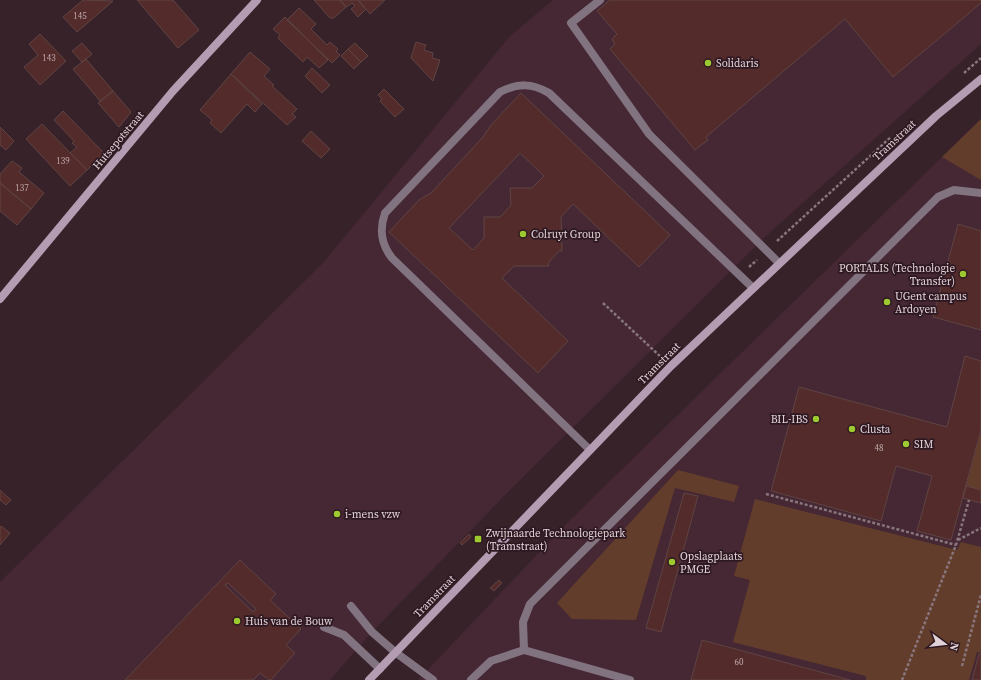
<svg xmlns="http://www.w3.org/2000/svg" width="981" height="680" viewBox="0 0 981 680" font-family="'Source Serif 4',serif">
	<style>
		.built { fill: #452833 }
		.green { fill: #633d2b }
		.building { fill: #542b2b; stroke: #5f4444; fill-rule: evenodd }
		.lines { fill: none; stroke-linecap: round; stroke-linejoin: round }
		.path { stroke: #89767d; stroke-width: 2.5; stroke-dasharray: 3 2; stroke-linecap: butt }
		.lane { stroke: #827381; stroke-width: 8 }
		.street { stroke: #827381; stroke-width: 8 }
		.secondary { stroke: #b49cb2; stroke-width: 8 }
		.poi-dot { fill: #9dca30; stroke: #2e1821; stroke-width: 1.5 }
		.labels { text-anchor: middle; stroke-width: 3.5; stroke-linejoin: round; paint-order: stroke }
		.number-label { font-size: 9px; fill: #bea8ac }
		.poi-label { font-size: 11px; fill: #e1d2d7; stroke: #2e1821; text-anchor: start }
		.street-label { font-size: 11px; fill: #e1d2d7; stroke: #2e1821 }
	</style>
	<rect width="100%" height="100%" fill="#38222a"/>
	<path class="built" d="M553,0h428v44l-213,190 -258,256 -138,142 -42,48h-330v-98l323,-319 187,-227z
		M981,119v561h-563l153,-161z"/>
	<path class="green" d="M981,119v61l-39,-23z
		M981,432v58l-15,-4z
		M678,470l61,16 -5,16 -59,-14 -39,132 -64,-1 -15,-16z
		M755,499l202,51 4,-8 20,5v106l-4,-1 -8,28h-103v-4l-133,-34 17,-62 -16,-4z"/>
	<path class="building" d="M83,0l30,1 -36,31 -14,-15z
		M137,0h36l26,30 -21,18z
		M314,0h26l6,7 -12,11h-4z
		M340,0h18l8,9 -8,8 -7,-8 4,-3 -3,-3 -6,4z
		M358,0h27l-15,14z
		M610,0h371v3l-88,74 -48,-58 -139,118 2,3 -13,10 -85,-101 5,-5 -3,-5 5,-5 -20,-23z
		M299,8l17,16 -5,5 16,16 3,-3 8,7 -2,2 4,4 -8,8 -45,-43z
		M285,17l43,43 -9,8 -12,-11 -4,5 -25,-24 2,-3 -7,-6z
		M40,34l26,27 -26,24 -16,-18 14,-12 -9,-11z
		M416,42l10,3 -2,5 9,3 -1,5 8,2 -7,21 -22,-23z
		M82,43l10,11 -10,8 -10,-11z
		M355,43l13,13 -7,6 -13,-13z
		M348,49l13,13 -7,7 -13,-13z
		M250,52l20,17 -6,7 10,9 -2,1 25,23 -5,5 4,3 -9,8 -56,-51z
		M86,59l27,32 -13,10 -27,-32z
		M312,68l18,17 -8,8 -17,-17z
		M231,74l31,30 -7,8 -8,-8 -26,29 -11,-10 2,-3 -12,-10z
		M384,89l20,20 -9,8 -15,-16 2,-2 -4,-4z
		M113,91l18,21 -12,15 -21,-24z
		M521,93l149,142 -31,32 -66,-63 -12,13 1,34h-3l-11,12 1,3h-35l-12,12 66,63 -30,32 -149,-141 30,-32 12,-7 52,-56 8,-12zM520,153l24,23 -12,12h-22l1,17 -11,12h-16v21l-11,12 -24,-22z
		M63,111l41,42 -17,17 -17,-17 7,-6 -5,-4 2,-2 -20,-21z
		M42,124l45,46 -17,16 -44,-47z
		M0,127l14,14 -8,9 -6,-5z
		M311,131l19,18 -9,9 -19,-17z
		M12,161l10,7 -3,4 25,21 -13,16 -31,-26v-9z
		M0,183l31,26 -14,16 -17,-14z
		M958,224l23,7v99l-48,-13z
		M965,356l16,5v69l-30,110 -34,-9 15,-55 -36,-10 -15,55 -110,-30 28,-104 148,40z
		M966,486l15,4v13l-18,-5z
		M0,490l11,10 -5,5 -6,-5z
		M684,493l14,3 -37,136 -15,-4z
		M1,526l9,7 -10,12v-18z
		M469,534l2,3 -9,8 -2,-2z
		M240,560l36,34 -6,6 31,29 -15,16 9,8 -24,27h-2l-9,-7 -7,7h-128zM228,583l28,26 -3,3 -28,-27z
		M499,580l3,3 -8,8 -4,-3z
		M702,640l148,40h-159z
		M979,654h2v26h-9z"/>
	<g class="lines">
		<path class="path" d="M964,73l17,-15
			M777,241l114,-104
			M749,267l8,-7
			M603,303l59,55
			M766,494l190,51
			M958,540l23,-12
			M962,666l19,-71
			M902,680l54,-135 13,-45"/>
		<path class="lane" d="M600,0l-29,23 78,111 130,129
			M590,450l-198,-192c-11,-14 -13,-28 -7,-45l115,-121c18,-9 32,-9 49,1l204,195
			M351,606l21,26 23,20
			M324,627l20,8 36,34
			M524,650l106,30
			M471,680l20,-19 33,-11 -1,-28 7,-18 408,-407 16,-7 27,3"/>
		<path class="street" d="M395,652l38,28"/>
		<path class="secondary" d="M0,299l173,-208 84,-91
			M369,680l302,-314 265,-250 45,-37"/>
	</g>
	<g class="poi-dot">
		<circle cx="708" cy="63" r="4"/>
		<circle cx="523" cy="234" r="4"/>
		<circle cx="963" cy="274" r="4"/>
		<circle cx="887" cy="302" r="4"/>
		<circle cx="816" cy="419" r="4"/>
		<circle cx="852" cy="429" r="4"/>
		<circle cx="906" cy="444" r="4"/>
		<circle cx="337" cy="514" r="4"/>
		<rect x="474" y="535" width="8" height="8" rx="2"/>
		<circle cx="672" cy="562" r="4"/>
		<circle cx="237" cy="621" r="4"/>
	</g>
	<g class="labels">
		<g class="number-label">
			<text x="80" y="19">145</text>
			<text x="49" y="61">143</text>
			<text x="63" y="164">139</text>
			<text x="22" y="191">137</text>
			<text x="879" y="451">48</text>
			<text x="739" y="665">60</text>
		</g>
		<g class="poi-label">
			<text x="716" y="67">Solidaris</text>
			<text x="531" y="238">Colruyt Group</text>
			<text x="955" y="272" text-anchor="end">PORTALIS (Technologie<tspan x="955" dy="13">Transfer)</tspan></text>
			<text x="895" y="300">UGent campus<tspan x="895" dy="13">Ardoyen</tspan></text>
			<text x="808" y="423" text-anchor="end">BIL-IBS</text>
			<text x="860" y="433">Clusta</text>
			<text x="914" y="448">SIM</text>
			<text x="345" y="518">i-mens vzw</text>
			<text x="486" y="537">Zwijnaarde Technologiepark<tspan x="486" dy="13">(Tramstraat)</tspan></text>
			<text x="680" y="560">Opslagplaats<tspan x="680" dy="13">PMGE</tspan></text>
			<text x="245" y="625">Huis van de Bouw</text>
		</g>
		<g class="street-label">
			<text transform="translate(118 140) rotate(-50)" y="4">Hutsepotstraat</text>
			<text transform="translate(894 140) rotate(-43)" y="4">Tramstraat</text>
			<text transform="translate(659 363) rotate(-45)" y="4">Tramstraat</text>
			<text transform="translate(434 596) rotate(-46)" y="4">Tramstraat</text>
		</g>
	</g>
	<g transform="translate(945 644) rotate(105)" stroke="#2e1821" stroke-width="3" paint-order="stroke">
	<path d="M0-3L7 15L0 10L-7 15Z" fill="#e1d2d7"/>
	<text y="-6" font-size="11" font-weight="bold" text-anchor="middle" fill="#e1d2d7">N</text>
	</g>
</svg>
